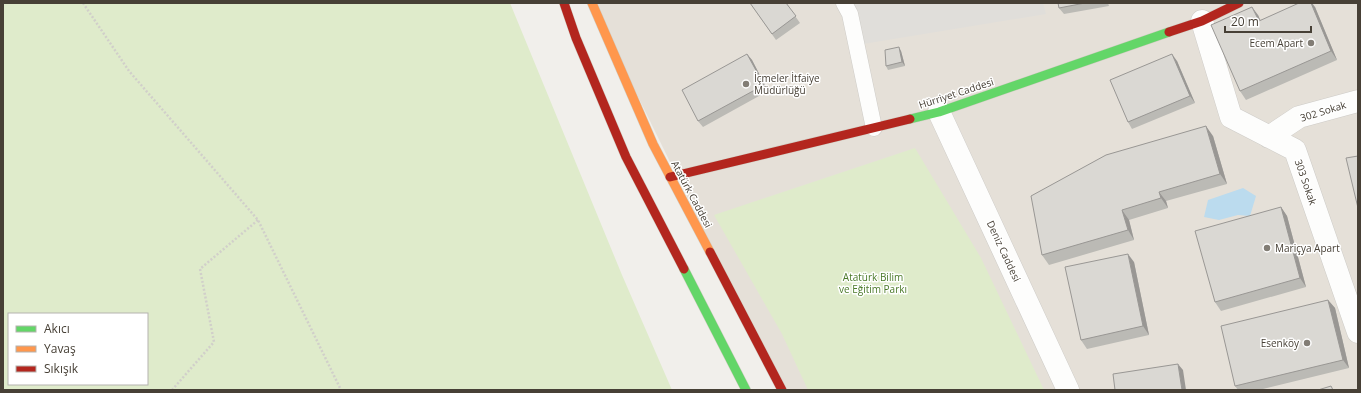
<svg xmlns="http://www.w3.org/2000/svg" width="1361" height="393" viewBox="0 0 1361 393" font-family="'Open Sans',sans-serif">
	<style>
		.residential { fill: #e5e0d8 }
		.green { fill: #dfebcb; fill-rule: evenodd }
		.parking { fill: #e0deda }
		.water { fill: #bbdbee }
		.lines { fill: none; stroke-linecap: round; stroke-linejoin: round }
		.lane-casing { stroke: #cdcbc7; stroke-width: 17 }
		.street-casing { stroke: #cdcbc7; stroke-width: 23 }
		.fast-casing { stroke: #d0ccc2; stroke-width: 10 }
		.slow-casing { stroke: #d0ccc2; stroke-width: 10 }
		.jam-casing { stroke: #d0ccc2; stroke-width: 10 }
		.path { stroke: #d1cfca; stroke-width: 2.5; stroke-dasharray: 2 2; stroke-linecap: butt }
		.lane { stroke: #fdfdfc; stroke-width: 16 }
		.street { stroke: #fdfdfc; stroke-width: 22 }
		.fast { stroke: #63d668; stroke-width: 9 }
		.slow { stroke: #ff974d; stroke-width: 9 }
		.jam { stroke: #b3261e; stroke-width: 9 }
		.wall { fill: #bbbab5 }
		.shaded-wall { fill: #999794 }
		.building { fill: #dad8d3; stroke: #999794 }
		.poi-dot { fill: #827d75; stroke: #fff; stroke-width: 1.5 }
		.labels { text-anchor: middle; stroke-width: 3; stroke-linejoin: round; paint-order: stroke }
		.poi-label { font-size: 10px; fill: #474036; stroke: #fff; text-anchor: end }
		.street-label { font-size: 10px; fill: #474036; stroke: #fff }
		.park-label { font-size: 10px; fill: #4a7929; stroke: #fff }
	</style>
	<rect width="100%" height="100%" fill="#f1efeb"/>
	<path class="residential" d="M592,3h766v387h-576z"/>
	<path class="green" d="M3,3h507l112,272 50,115h-669zM9,314h138v70h-138z
		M915,148l66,110 63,132h-236l-26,-56 -68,-119z"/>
	<path class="parking" d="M844,3h199l3,11 -189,31z"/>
	<path class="water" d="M1243,188l13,8 -6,20 -12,-1 -19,5 -15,-3 4,-17z"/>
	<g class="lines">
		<g class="lane-casing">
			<path id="lane" d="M844,3l6,11 24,114"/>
		</g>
		<g class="street-casing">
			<path id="street" d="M1202,21l29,96 64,33 63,182
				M939,112l129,278
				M1269,137l30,-20 59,-16"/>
		</g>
		<g class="fast-casing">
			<path id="fast" d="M910,119l29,-7 230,-80
				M684,269l62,121"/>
		</g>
		<g class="slow-casing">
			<path id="slow" d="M592,3l61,141 57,108"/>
		</g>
		<g class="jam-casing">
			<path id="jam" d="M564,3l12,35 50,119 58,112
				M1169,32l33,-11 37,-18
				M670,177l240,-58
				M710,252l72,138"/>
		</g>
		<path class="path" d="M83,3l46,68 129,149 83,170
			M172,390l42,-48 -14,-73 58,-49"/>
		<use href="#lane" class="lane"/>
		<use href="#street" class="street"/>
		<use href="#fast" class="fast"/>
		<use href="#slow" class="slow"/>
		<use href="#jam" class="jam"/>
	</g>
	<path class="wall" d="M750,3h36l14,20 -24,17z
		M1058,3h50l1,3 -45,8 -5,-6z
		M1315,7l22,53 -91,40 -6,-9 18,-76 2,5z
		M901,51l4,15 -17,4 -2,-4z
		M747,54l5,6 16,31 -65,36 -5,-6z
		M1177,61l18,42 -63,26 -4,-7z
		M1213,136l14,48 -61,17 2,7 -39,12 5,20 -85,25 -7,-10z
		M1281,207l6,9 19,71 -85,24 -6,-9z
		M1134,262l15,73 -62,14 -6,-9z
		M1328,300l7,8 14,60 -90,22h-21l-3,-4z"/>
	<path class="shaded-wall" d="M1311,3h1l3,4 22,53 -6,-9z
		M1252,7l6,8 7,15 -6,-9z
		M899,47l2,4 4,15 -3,-4z
		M747,54l5,6 16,31 -4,-6z
		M1172,54l5,7 18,42 -5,-7z
		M1206,126l7,10 14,48 -7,-10z
		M1159,192l7,9 2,7 -7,-10z
		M1281,207l6,9 19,71 -6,-9z
		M1122,210l7,10 5,20 -6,-10z
		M1128,254l6,8 15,73 -6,-9z
		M1328,300l7,8 14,60 -6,-8z
		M1178,364l5,6 3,20h-4z"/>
	<path class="building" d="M750,3h36l10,13 -24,18z
		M1058,3h27l-26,5z
		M1299,3h12l20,48 -91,40 -29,-66 41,-18 7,14z
		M899,47l3,15 -16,4 -1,-16z
		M747,54l17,31 -66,36 -16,-31z
		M1172,54l18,42 -62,26 -18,-42z
		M1206,126l14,48 -61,18 2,6 -39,12 6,20 -86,25 -11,-59 75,-41z
		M1358,156v52l-12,-50z
		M1281,207l19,71 -85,24 -20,-71z
		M1128,254l15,72 -62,14 -16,-73z
		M1328,300l15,60 -108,26 -14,-60z
		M1178,364l4,26h-67l-2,-16z
		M1331,386l2,4h-15z"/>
	<g class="poi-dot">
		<circle cx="1311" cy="43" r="4"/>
		<circle cx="746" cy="84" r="4"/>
		<circle cx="1267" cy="248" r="4"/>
		<circle cx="1307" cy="343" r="4"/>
	</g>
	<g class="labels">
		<g class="poi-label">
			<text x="1303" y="47">Ecem Apart</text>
			<text x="754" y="82" text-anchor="start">İçmeler İtfaiye<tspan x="754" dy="12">Müdürlüğü</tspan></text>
			<text x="1275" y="252" text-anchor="start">Mariçya Apart</text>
			<text x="1299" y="347">Esenköy</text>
		</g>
		<g class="street-label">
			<text transform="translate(956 93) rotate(-18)" y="4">Hürriyet Caddesi</text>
			<text transform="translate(1323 111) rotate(-17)" y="4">302 Sokak</text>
			<text transform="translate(1306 182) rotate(71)" y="4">303 Sokak</text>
			<text transform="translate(692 194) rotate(62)" y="4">Atatürk Caddesi</text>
			<text transform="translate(1004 251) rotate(65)" y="4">Deniz Caddesi</text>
		</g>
		<g class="park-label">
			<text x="873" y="281">Atatürk Bilim<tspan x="873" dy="12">ve Eğitim Parkı</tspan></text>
		</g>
	</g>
	<rect width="1361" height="393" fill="none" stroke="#474036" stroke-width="8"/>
	<rect x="8" y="313" width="140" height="72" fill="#ffffff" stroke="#b5b3af"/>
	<rect x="16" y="326" width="20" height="6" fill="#63d668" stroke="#b5b3af"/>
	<text x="44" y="333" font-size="12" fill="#474036">Akıcı</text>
	<rect x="16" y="346" width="20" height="6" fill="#ff974d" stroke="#b5b3af"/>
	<text x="44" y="353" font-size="12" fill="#474036">Yavaş</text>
	<rect x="16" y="366" width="20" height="6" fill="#b3261e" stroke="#b5b3af"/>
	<text x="44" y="373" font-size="12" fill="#474036">Sıkışık</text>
	<path d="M1225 26v6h86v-6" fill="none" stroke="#474036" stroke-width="2"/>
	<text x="1231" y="26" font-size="12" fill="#474036" stroke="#ffffff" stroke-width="3" paint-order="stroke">20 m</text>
</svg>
